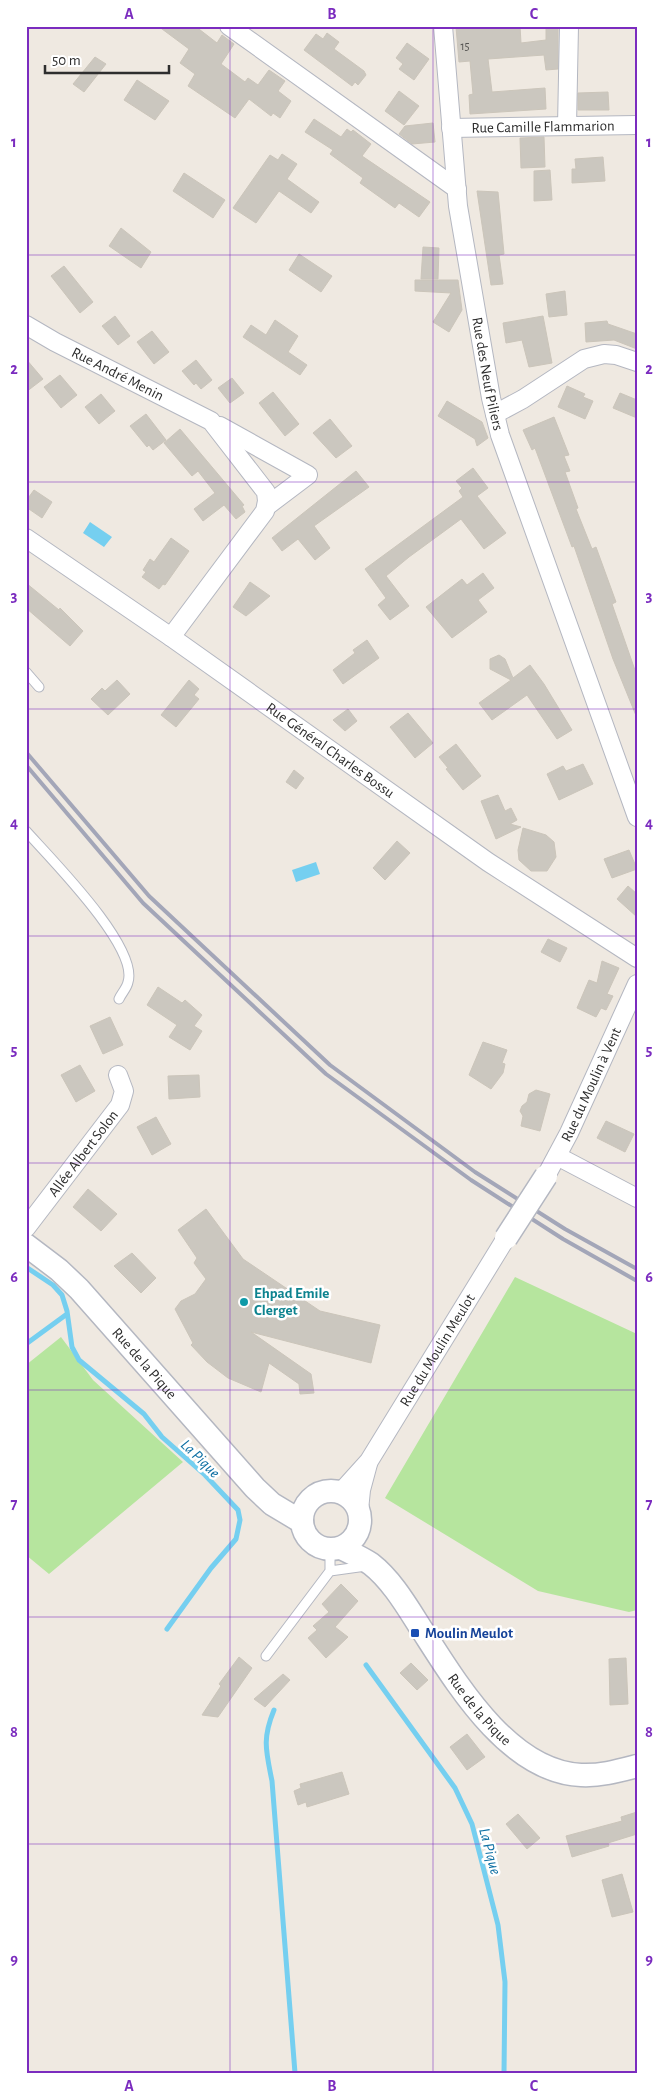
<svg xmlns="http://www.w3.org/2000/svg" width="663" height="2099" viewBox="0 0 663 2099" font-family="'Alegreya Sans',sans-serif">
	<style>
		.green { fill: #b6e59e }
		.water { fill: #75cff0 }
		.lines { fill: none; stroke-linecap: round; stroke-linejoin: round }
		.stream { stroke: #75cff0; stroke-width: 5 }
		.building { fill: #cbc7bf; stroke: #cbc5ba }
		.service-casing { stroke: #b4b7c1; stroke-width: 11 }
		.minor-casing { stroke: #b4b7c1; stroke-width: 20 }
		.tertiary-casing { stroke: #b4b7c1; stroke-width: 25 }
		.service { stroke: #fff; stroke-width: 9 }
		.minor { stroke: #fff; stroke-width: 18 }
		.tertiary { stroke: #fff; stroke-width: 22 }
		.rail { stroke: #a3a6b8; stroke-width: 4 }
		.tertiary-bridge-casing { stroke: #b4b7c1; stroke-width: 25; stroke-linecap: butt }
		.tertiary-bridge { stroke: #fff; stroke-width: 22 }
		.grid { fill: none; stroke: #7b2cbf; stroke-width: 1; stroke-opacity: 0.55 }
		.culture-dot { fill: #0f9aa8; stroke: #fff; stroke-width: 2 }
		.transit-dot { fill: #1a4fb4; stroke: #fff; stroke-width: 2 }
		.labels { text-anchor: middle; stroke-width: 5; stroke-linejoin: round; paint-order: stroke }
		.number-label { font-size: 12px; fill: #555452 }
		.street-label { font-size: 15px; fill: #2e2e2e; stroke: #fff }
		.culture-label { font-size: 15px; font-weight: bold; fill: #0d838f; stroke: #fff; text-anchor: start }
		.transit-label { font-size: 15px; font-weight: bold; fill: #164399; stroke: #fff; text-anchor: start }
		.water-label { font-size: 16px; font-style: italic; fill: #0d6fa3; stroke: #fff }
		.neatline { fill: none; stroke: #7b2cbf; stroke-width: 2 }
		.grid-label { font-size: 16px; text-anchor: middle; font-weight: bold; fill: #7b2cbf }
	</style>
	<rect width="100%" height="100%" fill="#efe9e1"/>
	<path class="green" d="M515,1277l122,57v276l-8,2 -91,-21 -153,-93z
		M61,1337l32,43 90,82 -134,112 -23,-19v-190z"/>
	<path class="water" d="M90,522l22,15 -8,10 -21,-14z
		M316,862l4,12 -24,8 -4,-12z"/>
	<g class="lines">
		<path class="stream" d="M26,1267l27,18 9,10 5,16 5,36 7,13 65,54 18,23 43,38 33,35 2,10 -4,19 -25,29 -44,61
			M26,1344l41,-30
			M366,1665l89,123 17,36 26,101 7,57 -1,91
			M274,1710c-12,29 -8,41 -2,71l23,292"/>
	</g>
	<path class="building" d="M158,26h37l22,17 5,-8 12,9 -13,20 24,18 3,-4 10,7 11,-15 16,11 -7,10 13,10 -11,17 -7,-5 -2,3 -22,-17 -14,19 -47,-32 7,-12 -15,-11 9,-14z
		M461,26h59l1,17 25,-3v-14h12v43l-12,1 -2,-15 -56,4 4,33 53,-4 1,21 -76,5 -1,-19 4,-1 -3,-33 -11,1 -3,-35z
		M327,33l12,9 -5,7 30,22 2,4 -8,10 -3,-3 -3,4 -48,-36 12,-16 7,5z
		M407,43l22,16 -15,21 -15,-11 4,-5 -7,-6z
		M95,57l11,7 -22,28 -11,-8z
		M137,80l32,21 -14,19 -31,-20z
		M399,91l20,15 -15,19 -19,-14z
		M608,92l1,18h-31v-17z
		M314,119l27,18 6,-8 4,3 2,-2 18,14 -9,12 68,46 -11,15 -20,-14 -4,5 -35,-25 3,-5 -33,-24 3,-4 -28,-18z
		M433,123l2,19 -23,2 -13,-10 6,-8z
		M544,137l1,30 -24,1 -1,-30z
		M282,154l15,10 -10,15 32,23 -8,11 -32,-22 -23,32 -23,-15 37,-53 8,5z
		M603,157l2,24 -33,2v-14h4l-1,-10z
		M550,170l2,30 -18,1v-30z
		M184,173l41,27 -12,18 -40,-27z
		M477,191l21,1 6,62 -5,1 4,29 -12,1z
		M121,228l30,24 -10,16 -32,-22z
		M423,247l16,1 -1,31h-17z
		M299,254l33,22 -11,16 -32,-22z
		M64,266l29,36 -13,11 -29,-37z
		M415,280h43l4,30 -13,22 -16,-10 18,-29 -36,-2z
		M565,291l2,24 -18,2 -3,-23z
		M115,316l15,20 -12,9 -16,-19z
		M543,316l9,47 -23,4 -7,-27 -16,3 -3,-20z
		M275,320l23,16 -10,16 19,13 -7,10 -57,-38 8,-12 15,10z
		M607,321l1,3 29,10v15l-23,-9 -28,2 -1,-19z
		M152,331l17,21 -15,12 -17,-22z
		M26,359l17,20 -17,13z
		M196,360l16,20 -11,9 -5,-6 -2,2 -12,-14z
		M60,375l17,20 -16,13 -17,-21z
		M232,378l12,15 -14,10 -12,-15z
		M567,386l18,8 -2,3 10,4 -8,18 -27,-12z
		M273,392l26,32 -14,12 -26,-33z
		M620,393l17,7v18l-24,-10z
		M101,394l14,17 -16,13 -14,-17z
		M447,401l35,21 6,16 -11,8 -2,-7 -37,-23z
		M146,414l20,26 -13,10 -4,-5 -2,2 -17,-21z
		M554,417l15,38 -5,1 6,15 -5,1 13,36 -2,1 16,40 4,-2 20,55 -4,2 25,72v42l-24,-59 -39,-113 -2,1 -37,-99 -3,2 -9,-20z
		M330,419l22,27 -16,12 -23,-25z
		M180,429l64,76 -2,1 3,6 -9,7 -12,-14 -21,16 -9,-12 21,-16 -17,-22 -6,5 -28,-33z
		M473,468l15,20 -11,8 29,37 -22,16 -23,-30 -52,38 -23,19 23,30 -19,14 -12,-15 8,-7 -21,-29 98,-72 -4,-6 3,-3 -6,-7z
		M356,471l13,16 -55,39 16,22 -15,12 -17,-21 -16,12 -10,-13z
		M34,490l18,12 -10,16 -16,-11v-6z
		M171,538l18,13 -24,34 -2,-1 -4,5 -17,-12 4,-5 -3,-2 7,-11 4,3z
		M483,573l11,15 -16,12 9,12 -35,26 -26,-31 36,-28 5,6z
		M250,582l20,14 -24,20 -13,-9z
		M26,583l33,27 1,-2 23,23 -13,15 -44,-38z
		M367,640l12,18 -36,26 -10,-14 22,-17 -2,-3z
		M499,655l6,4 8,19 17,-13 14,19 28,46 -15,9 -30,-44 -35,25 -13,-17 32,-23 -21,-11v-10z
		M117,680l13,14 -22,21 -17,-16 11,-11 3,3z
		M189,680l10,9 -5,6 5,4 -23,28 -15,-12z
		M348,709l9,12 -12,10 -12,-11z
		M408,713l25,30 -18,15 -25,-31z
		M456,744l25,32 -18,14 -17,-21 2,-1 -9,-11z
		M583,764l10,20 -34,16 -12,-26 16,-8 3,5z
		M294,770l10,8 -8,11 -10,-7z
		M498,795l7,16 6,-3 6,12 -7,4 11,3 -25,12 -15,-38z
		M523,828l23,7 8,7 2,15 -9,14h-16l-12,-11 -1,-10z
		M397,841l13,12 -25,27 -12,-12z
		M629,850l8,19 -25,9 -8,-19z
		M628,886l9,8v23l-20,-18z
		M548,939l19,9 -7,14 -19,-10z
		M602,961l17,7 -12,26 6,2 -7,14 -5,-2 -5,9 -19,-9 12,-28 8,3z
		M158,987l24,16 3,-3 17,15 -8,11 8,5 -12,19 -21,-13 8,-12 -30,-20z
		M110,1017l13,28 -20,9 -13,-28z
		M483,1042l24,8 -5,13 3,1 -2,9 -12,16 -22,-14z
		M80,1065l15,26 -19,11 -15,-27z
		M199,1075l1,22 -31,2 -1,-23z
		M536,1090l14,4 -10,37 -19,-5 2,-10 -3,-5 2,-5 5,-4 2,-8z
		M156,1117l15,27 -19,11 -15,-28z
		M606,1121l28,13 -9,18 -28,-14z
		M88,1189l29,25 -16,17 -28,-24z
		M206,1209l37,50 77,52 60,14 -9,38 -120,-31 60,42 3,19 -14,1 -1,-10 -30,-21 -8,29 -33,-14 -21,-16 -16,-17 2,-2 -18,-34 6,-8 14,-7 11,-15 -12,-16 3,-5 -19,-28z
		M132,1253l24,25 -15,15 -27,-27z
		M341,1584l17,17 -23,26 13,10 -22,21 -18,-20 9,-8 -4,-4 16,-14 -7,-8z
		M239,1657l13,11 -34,49 -16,-2 19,-29 -2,-2z
		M626,1658l2,46 -18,1 -1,-46z
		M411,1663l17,17 -11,10 -17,-17z
		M283,1674l7,6 -25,27 -11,-8z
		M467,1734l18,23 -18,13 -17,-23z
		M342,1772l7,22 -42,13 -1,-5 -8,3 -4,-14 7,-3 -1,-4z
		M637,1812v22l-29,9 1,3 -37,11 -6,-21 56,-15 -1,-4z
		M518,1814l22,24 -13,11 -21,-25z
		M622,1874l11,38 -21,5 -10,-37z"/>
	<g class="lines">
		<g class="service-casing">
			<path id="service" d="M26,672l13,15
				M26,831c24,27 113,116 102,151 -1,6 -7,12 -9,17
				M330,1571l36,-5
				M266,1656l64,-85v-22"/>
		</g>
		<g class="minor-casing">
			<g id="minor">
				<path d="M229,26l228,163"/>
				<path id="s1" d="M443,26l15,180 33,192 9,37 137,382"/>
				<path d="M567,126l2,-100"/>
				<path id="s2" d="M451,128l186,-3"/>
				<path id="s3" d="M26,325l29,17 156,79 55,71 1,9 -2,10 -94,126"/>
				<path d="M495,414l28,-15 61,-40 20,-5 12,1 21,7"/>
				<path d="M220,426l88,49 -41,31"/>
				<path id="s4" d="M26,538l145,99 317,225 149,96"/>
				<path d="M557,1156l80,42"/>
				<path id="s5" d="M546,1176l23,-43 68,-149"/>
				<path id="s6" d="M26,1228l94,-123 4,-14 -6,-16"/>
				<path id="s7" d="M341,1492l28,-31 137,-223"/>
				<path d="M359,1510l2,-20 7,-26"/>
			</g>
		</g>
		<g class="tertiary-casing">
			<g id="tertiary">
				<path id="s8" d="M26,1245l33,25 20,19 176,199 17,16 30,18"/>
				<circle cx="331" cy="1520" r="29"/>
				<path id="s9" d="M341,1548c10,5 21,10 30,16 22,17 38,46 53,69 34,53 86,139 157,142 19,1 37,-4 56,-9"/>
			</g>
		</g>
		<use href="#service" class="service"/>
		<use href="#minor" class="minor"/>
		<use href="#tertiary" class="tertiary"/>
		<path class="rail" d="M26,752l123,144 181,169 145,107 90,57 72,40
			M26,765l117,138 183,171 145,106 92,59 74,42"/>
		<g class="tertiary-bridge-casing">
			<path id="tertiary-bridge" d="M506,1238l40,-62"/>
		</g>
		<use href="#tertiary-bridge" class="tertiary-bridge"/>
	</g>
	<path class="grid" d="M230,26v2047M433,26v2047M26,255h611M26,482h611M26,709h611M26,936h611M26,1163h611M26,1390h611M26,1617h611M26,1844h611"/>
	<circle class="culture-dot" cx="244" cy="1302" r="5"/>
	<rect class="transit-dot" x="410" y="1628" width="10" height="10" rx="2.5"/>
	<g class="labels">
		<g class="number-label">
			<text x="465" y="50">15</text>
		</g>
		<g class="street-label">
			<text dy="5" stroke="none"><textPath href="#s2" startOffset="92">Rue Camille Flammarion</textPath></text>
			<text dy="5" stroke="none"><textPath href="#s3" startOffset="104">Rue André Menin</textPath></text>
			<text dy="5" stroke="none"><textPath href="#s1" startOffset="351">Rue des Neuf Piliers</textPath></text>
			<text dy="5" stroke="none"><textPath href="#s4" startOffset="371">Rue Général Charles Bossu</textPath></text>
			<text dy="5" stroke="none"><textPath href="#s5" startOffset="102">Rue du Moulin à Vent</textPath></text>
			<text dy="5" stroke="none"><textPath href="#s6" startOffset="94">Allée Albert Solon</textPath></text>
			<text dy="5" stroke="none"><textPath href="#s7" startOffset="172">Rue du Moulin Meulot</textPath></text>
			<text dy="5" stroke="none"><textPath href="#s8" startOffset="168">Rue de la Pique</textPath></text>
			<text dy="5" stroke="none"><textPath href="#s9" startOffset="216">Rue de la Pique</textPath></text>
		</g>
		<g class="culture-label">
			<text x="254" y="1298">Ehpad Emile<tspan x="254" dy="17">Clerget</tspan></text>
		</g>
		<g class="transit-label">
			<text x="425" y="1638">Moulin Meulot</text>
		</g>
		<g class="water-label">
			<text transform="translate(201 1458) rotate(44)" y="6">La Pique</text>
			<text transform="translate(491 1851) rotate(75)" y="6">La Pique</text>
		</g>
	</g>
	<rect width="663" height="2099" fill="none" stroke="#ffffff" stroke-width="55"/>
	<path d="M45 65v8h124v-8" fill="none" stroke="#2e2e2e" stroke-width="2.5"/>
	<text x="52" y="65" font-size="15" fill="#2e2e2e" stroke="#ffffff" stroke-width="4" paint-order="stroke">50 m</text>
	<rect x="28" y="28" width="608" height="2044" class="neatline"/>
	<g class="grid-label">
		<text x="129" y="19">A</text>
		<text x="332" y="19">B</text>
		<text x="534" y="19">C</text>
		<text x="14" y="147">1</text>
		<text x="649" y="147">1</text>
		<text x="14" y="374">2</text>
		<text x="649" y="374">2</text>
		<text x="14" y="601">3</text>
		<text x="649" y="601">3</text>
		<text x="14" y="828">4</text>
		<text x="649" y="828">4</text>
		<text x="14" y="1055">5</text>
		<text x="649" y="1055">5</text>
		<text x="14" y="1282">6</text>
		<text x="649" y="1282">6</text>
		<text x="14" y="1509">7</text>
		<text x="649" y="1509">7</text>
		<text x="14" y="1737">8</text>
		<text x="649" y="1737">8</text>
		<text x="14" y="1964">9</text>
		<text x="649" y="1964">9</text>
		<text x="129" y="2091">A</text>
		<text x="332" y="2091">B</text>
		<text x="534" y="2091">C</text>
	</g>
</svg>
